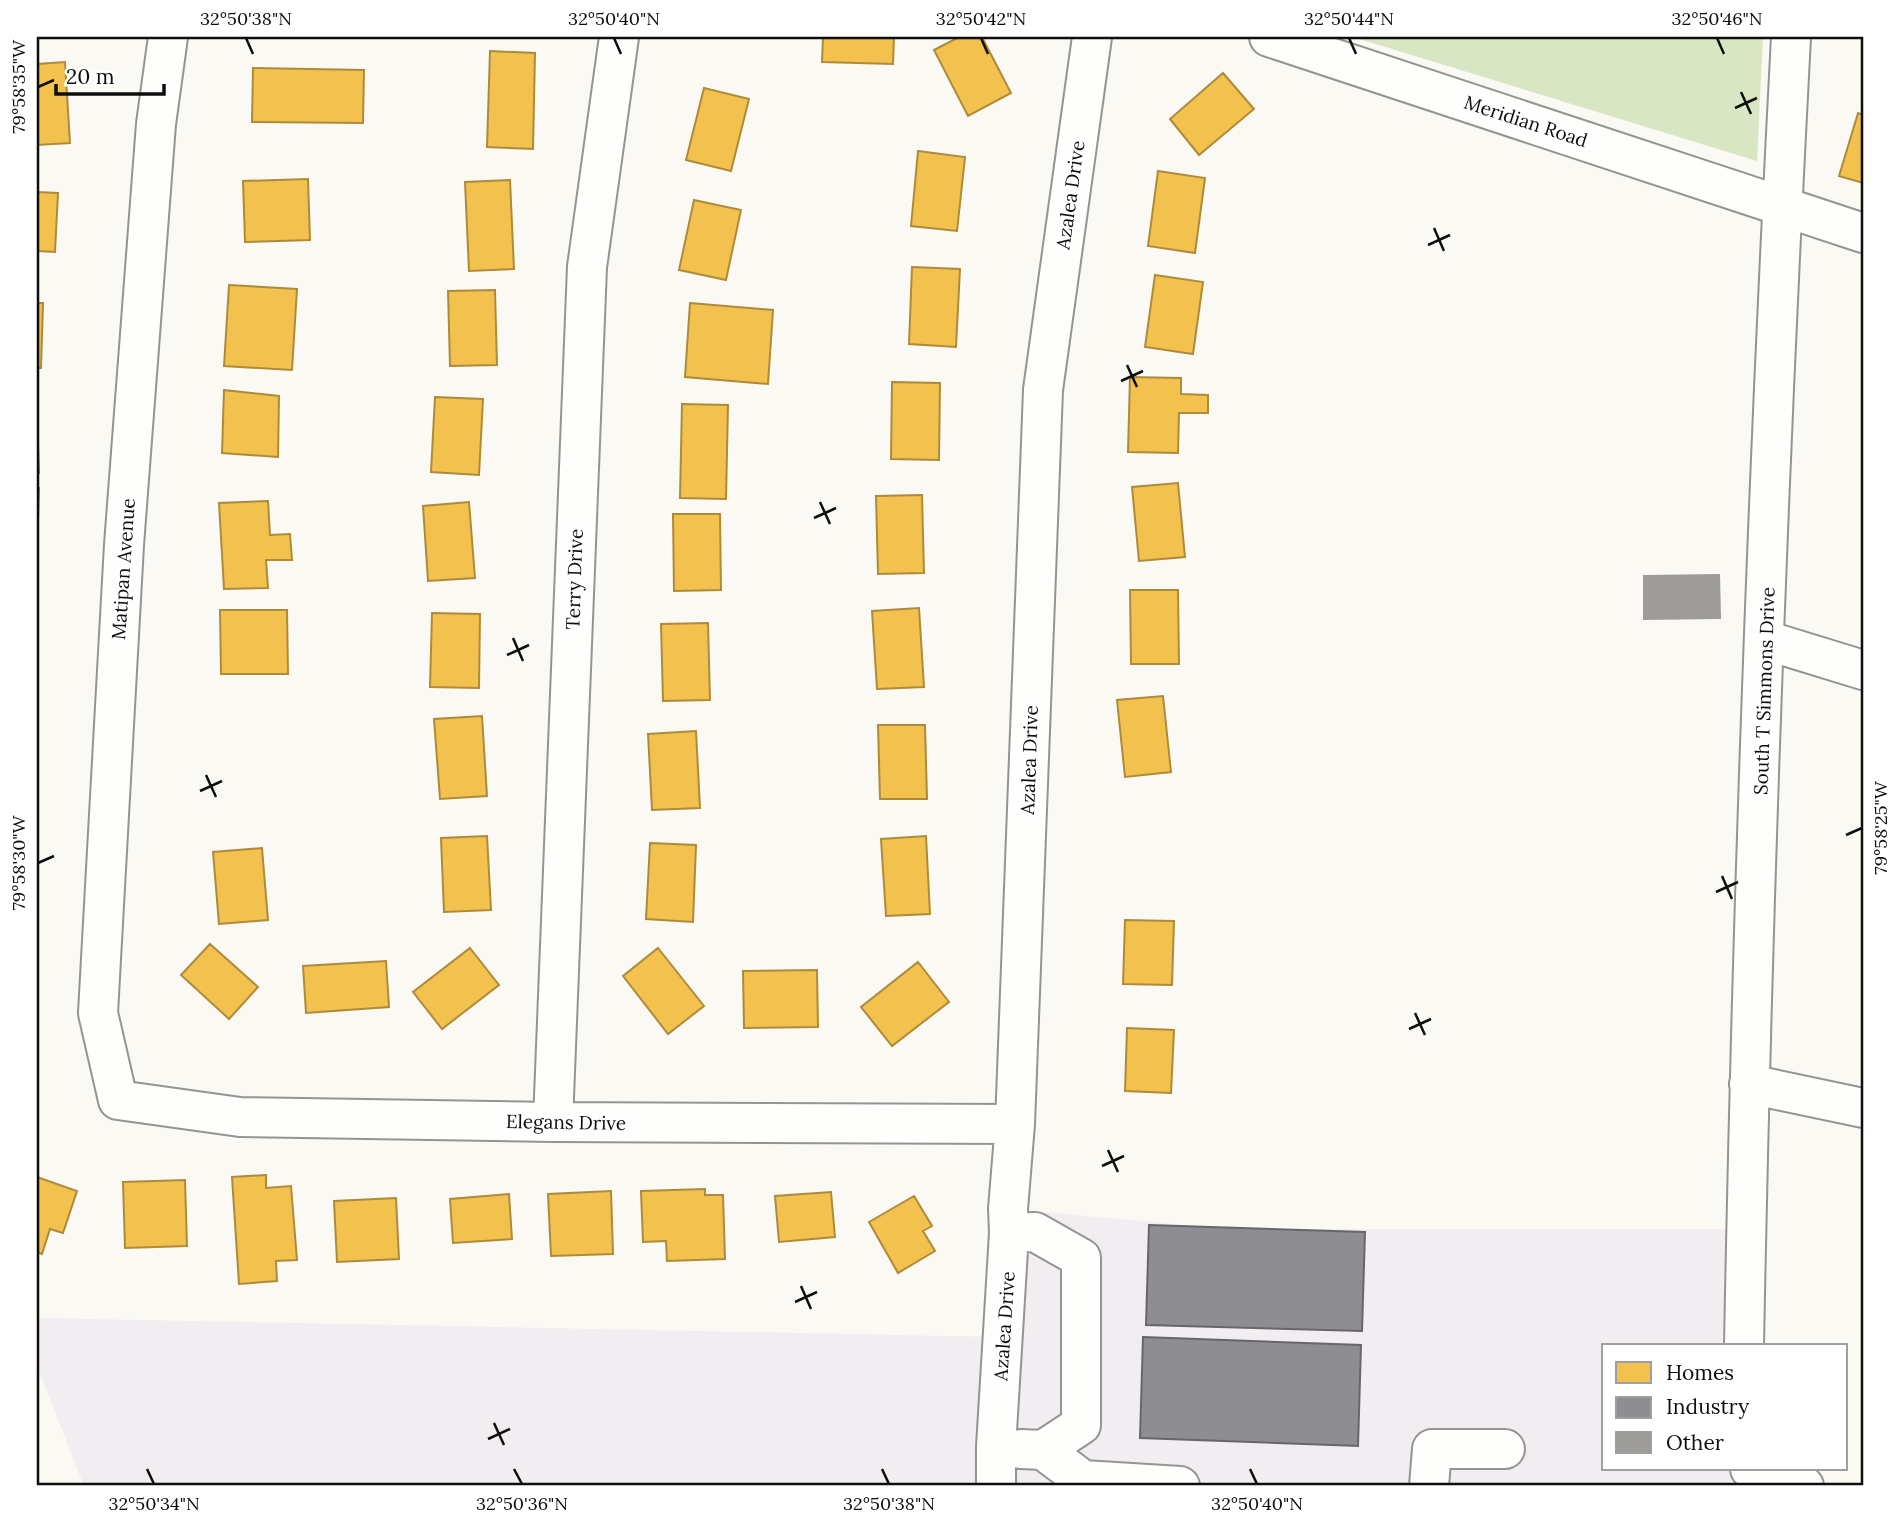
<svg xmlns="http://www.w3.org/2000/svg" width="1900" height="1523" viewBox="0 0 1900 1523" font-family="Lora,serif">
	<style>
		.industrial { fill: #f1edf0 }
		.forest { fill: #d8e6c3 }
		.homes { fill: #f2c14e; stroke: #ae8b3b; stroke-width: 2 }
		.industry { fill: #8d8d92; stroke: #67676a; stroke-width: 2 }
		.building { fill: #9e9c99 }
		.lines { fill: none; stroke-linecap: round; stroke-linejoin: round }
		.minor-casing { stroke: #949492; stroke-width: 42 }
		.minor { stroke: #fefefd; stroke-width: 38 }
		.ticks { fill: none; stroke: #0e0e0e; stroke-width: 2.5 }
		.labels { text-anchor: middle; stroke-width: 7; stroke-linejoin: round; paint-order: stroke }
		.street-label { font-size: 19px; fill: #0e0e0e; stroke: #fff }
		.neatline { fill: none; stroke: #0e0e0e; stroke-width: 2.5 }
		.ticks-label { font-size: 18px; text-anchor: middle; fill: #0e0e0e }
	</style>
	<rect width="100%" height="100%" fill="#faf9f4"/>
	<path class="industrial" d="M1008,1209l221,20h488l30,3 -3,114h-140v123h138v17h-1658l-47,-120v-48l959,19z"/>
	<path class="forest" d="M1353,37h410l-6,124z"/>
	<path class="homes" d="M823,37h71l-1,27 -71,-2z
		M959,37h23l29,56 -43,23 -34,-66z
		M490,51l45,2 -2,96 -46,-2z
		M65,62l5,81 -33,2v-81z
		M253,68l111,2 -1,53 -111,-1z
		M1223,73l31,36 -55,46 -29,-36z
		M704,88l45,11 -18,72 -45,-11z
		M1858,113l5,2v68l-24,-7z
		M918,151l47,6 -8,74 -46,-5z
		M1158,171l47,7 -10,75 -47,-7z
		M308,179l2,61 -65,2 -2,-61z
		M510,180l4,89 -45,2 -4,-89z
		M37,192l21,1 -3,59 -18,-1z
		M694,200l47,10 -15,70 -47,-10z
		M912,267l48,2 -4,78 -47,-3z
		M1155,275l48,7 -10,72 -48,-7z
		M229,285l68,4 -5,81 -68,-4z
		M495,290l2,75 -47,1 -2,-75z
		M37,303h6l-2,65h-4z
		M690,303l83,7 -5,74 -83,-7z
		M1130,377l51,1v16l27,1v18h-29l-1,40 -50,-1z
		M892,382l48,1 -1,77 -48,-1z
		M224,390l55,6 -1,61 -56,-4z
		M435,397l48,2 -4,76 -48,-3z
		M682,404l46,1 -2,94 -46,-1z
		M37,413l2,60h-2z
		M1178,483l7,74 -46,4 -7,-74z
		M37,488h2l-2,66z
		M922,495l2,78 -46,1 -2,-78z
		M268,501l2,34 20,-1 2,26h-26l2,28 -44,1 -5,-86z
		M469,502l6,76 -47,3 -5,-75z
		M673,514h47l1,76 -47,1z
		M1130,590h48l1,74h-48z
		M919,608l5,79 -47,2 -5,-78z
		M220,610h67l1,64h-67z
		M432,613l48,1 -1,74 -49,-1z
		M708,623l2,77 -47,1 -2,-77z
		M1163,696l8,76 -46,5 -8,-77z
		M482,716l5,80 -47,3 -6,-80z
		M878,725h47l2,74h-47z
		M696,731l4,77 -48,2 -4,-76z
		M487,836l4,74 -47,2 -3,-74z
		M926,836l4,78 -44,2 -5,-77z
		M650,843l46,2 -3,77 -47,-3z
		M262,848l6,72 -49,4 -6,-72z
		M1125,920l49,1 -2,64 -49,-1z
		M210,944l48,43 -29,32 -48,-44z
		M470,948l29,37 -57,44 -29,-37z
		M658,948l46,58 -36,28 -45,-58z
		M386,961l3,46 -83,6 -3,-47z
		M918,962l31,40 -57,44 -31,-39z
		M817,970l1,57 -74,1 -1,-57z
		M1127,1028l47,2 -3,63 -46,-2z
		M266,1175v13l25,-2 6,74 -21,1 1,20 -38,3 -7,-107z
		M37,1177l40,14 -14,42 -13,-4 -8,25 -5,-2z
		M185,1180l2,66 -62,2 -2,-66z
		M705,1189v6h18l2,64 -58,2 -1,-20 -23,1 -2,-51z
		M611,1191l2,63 -62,2 -3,-62z
		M831,1192l4,45 -56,5 -4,-46z
		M509,1194l3,45 -59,4 -3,-44z
		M914,1196l18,30 -9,5 12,20 -37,22 -29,-51z
		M396,1198l3,61 -62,3 -3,-61z"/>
	<path class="industry" d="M1149,1225l216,7 -3,99 -216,-6z
		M1143,1337l218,8 -3,101 -218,-8z"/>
	<path class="building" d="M1720,574l1,45 -78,1v-45z"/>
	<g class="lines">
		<g class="minor-casing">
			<path id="minor" d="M168,37l-12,87 -32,421 -26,468 20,87 122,17 313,5 462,2
				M1269,37l594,196
				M1765,640l98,30
				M1749,1084l114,24
				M553,1122l34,-855 32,-230
				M1009,1233l26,-1 46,26v167l-38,25
				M1744,1346c8,-436 24,-873 47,-1309
				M1021,1449l22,1 40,30 97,6
				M1750,1469l54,17
				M996,1486v-39l13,-214 -1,-24 7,-85 28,-734 49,-353
				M1429,1486l3,-37h73"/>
		</g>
		<use href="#minor" class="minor"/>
	</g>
	<path class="ticks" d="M246,38l7,16M614,38l7,16M981,38l7,16M1349,38l7,16M1717,38l7,16M38,87l16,-7M1741,92l10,22M1735,108l22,-10M1434,228l10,23M1428,245l22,-10M1127,365l10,22M1121,381l22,-10M820,502l10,22M814,518l22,-10M513,638l10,23M507,655l22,-10M206,775l10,22M200,791l22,-10M1846,835l16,-7M38,863l16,-7M1722,876l10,23M1716,892l22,-10M1415,1013l10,22M1409,1029l22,-10M1108,1150l10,22M1102,1166l22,-10M801,1286l10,23M795,1302l22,-10M494,1423l10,22M488,1439l22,-10M147,1469l7,15M514,1469l8,15M882,1469l7,15M1250,1469l7,15"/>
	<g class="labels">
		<g class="street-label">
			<text transform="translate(1526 121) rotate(18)" y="7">Meridian Road</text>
			<text transform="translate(1070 195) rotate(-82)" y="7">Azalea Drive</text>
			<text transform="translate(123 569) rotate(-86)" y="7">Matipan Avenue</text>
			<text transform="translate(574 579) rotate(-88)" y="7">Terry Drive</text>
			<text transform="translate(1764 691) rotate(-88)" y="7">South T Simmons Drive</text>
			<text transform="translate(1029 760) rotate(-88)" y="7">Azalea Drive</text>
			<text transform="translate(566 1122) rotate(1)" y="7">Elegans Drive</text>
			<text transform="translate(1004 1326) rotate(-86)" y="7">Azalea Drive</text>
		</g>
	</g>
	<rect width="1900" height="1523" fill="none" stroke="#ffffff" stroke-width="77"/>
	<rect x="1602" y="1344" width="245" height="126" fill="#ffffff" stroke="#9f9f9f" stroke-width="2"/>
	<rect x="1616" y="1362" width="35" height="21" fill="#f2c14e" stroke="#9f9f9f" stroke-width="2"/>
	<text x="1666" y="1380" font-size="21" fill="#0e0e0e">Homes</text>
	<rect x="1616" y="1397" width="35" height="21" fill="#8d8d92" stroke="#9f9f9f" stroke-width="2"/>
	<text x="1666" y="1414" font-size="21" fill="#0e0e0e">Industry</text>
	<rect x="1616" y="1432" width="35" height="21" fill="#9e9c99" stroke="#9f9f9f" stroke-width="2"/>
	<text x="1666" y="1450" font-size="21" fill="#0e0e0e">Other</text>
	<path d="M56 84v10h108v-10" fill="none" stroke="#0e0e0e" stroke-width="3.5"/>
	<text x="66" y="84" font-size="21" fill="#0e0e0e" stroke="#ffffff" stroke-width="5" paint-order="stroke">20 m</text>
	<rect x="38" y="38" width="1824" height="1446" class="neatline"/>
	<g class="ticks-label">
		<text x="246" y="25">32°50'38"N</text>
		<text x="614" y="25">32°50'40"N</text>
		<text x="981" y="25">32°50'42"N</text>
		<text x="1349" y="25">32°50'44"N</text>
		<text x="1717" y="25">32°50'46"N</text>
		<text transform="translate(19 87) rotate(-90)" y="6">79°58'35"W</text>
		<text transform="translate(1881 828) rotate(-90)" y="6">79°58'25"W</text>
		<text transform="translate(19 863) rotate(-90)" y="6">79°58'30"W</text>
		<text x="154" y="1510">32°50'34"N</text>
		<text x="522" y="1510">32°50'36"N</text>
		<text x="889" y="1510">32°50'38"N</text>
		<text x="1257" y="1510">32°50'40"N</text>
	</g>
</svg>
